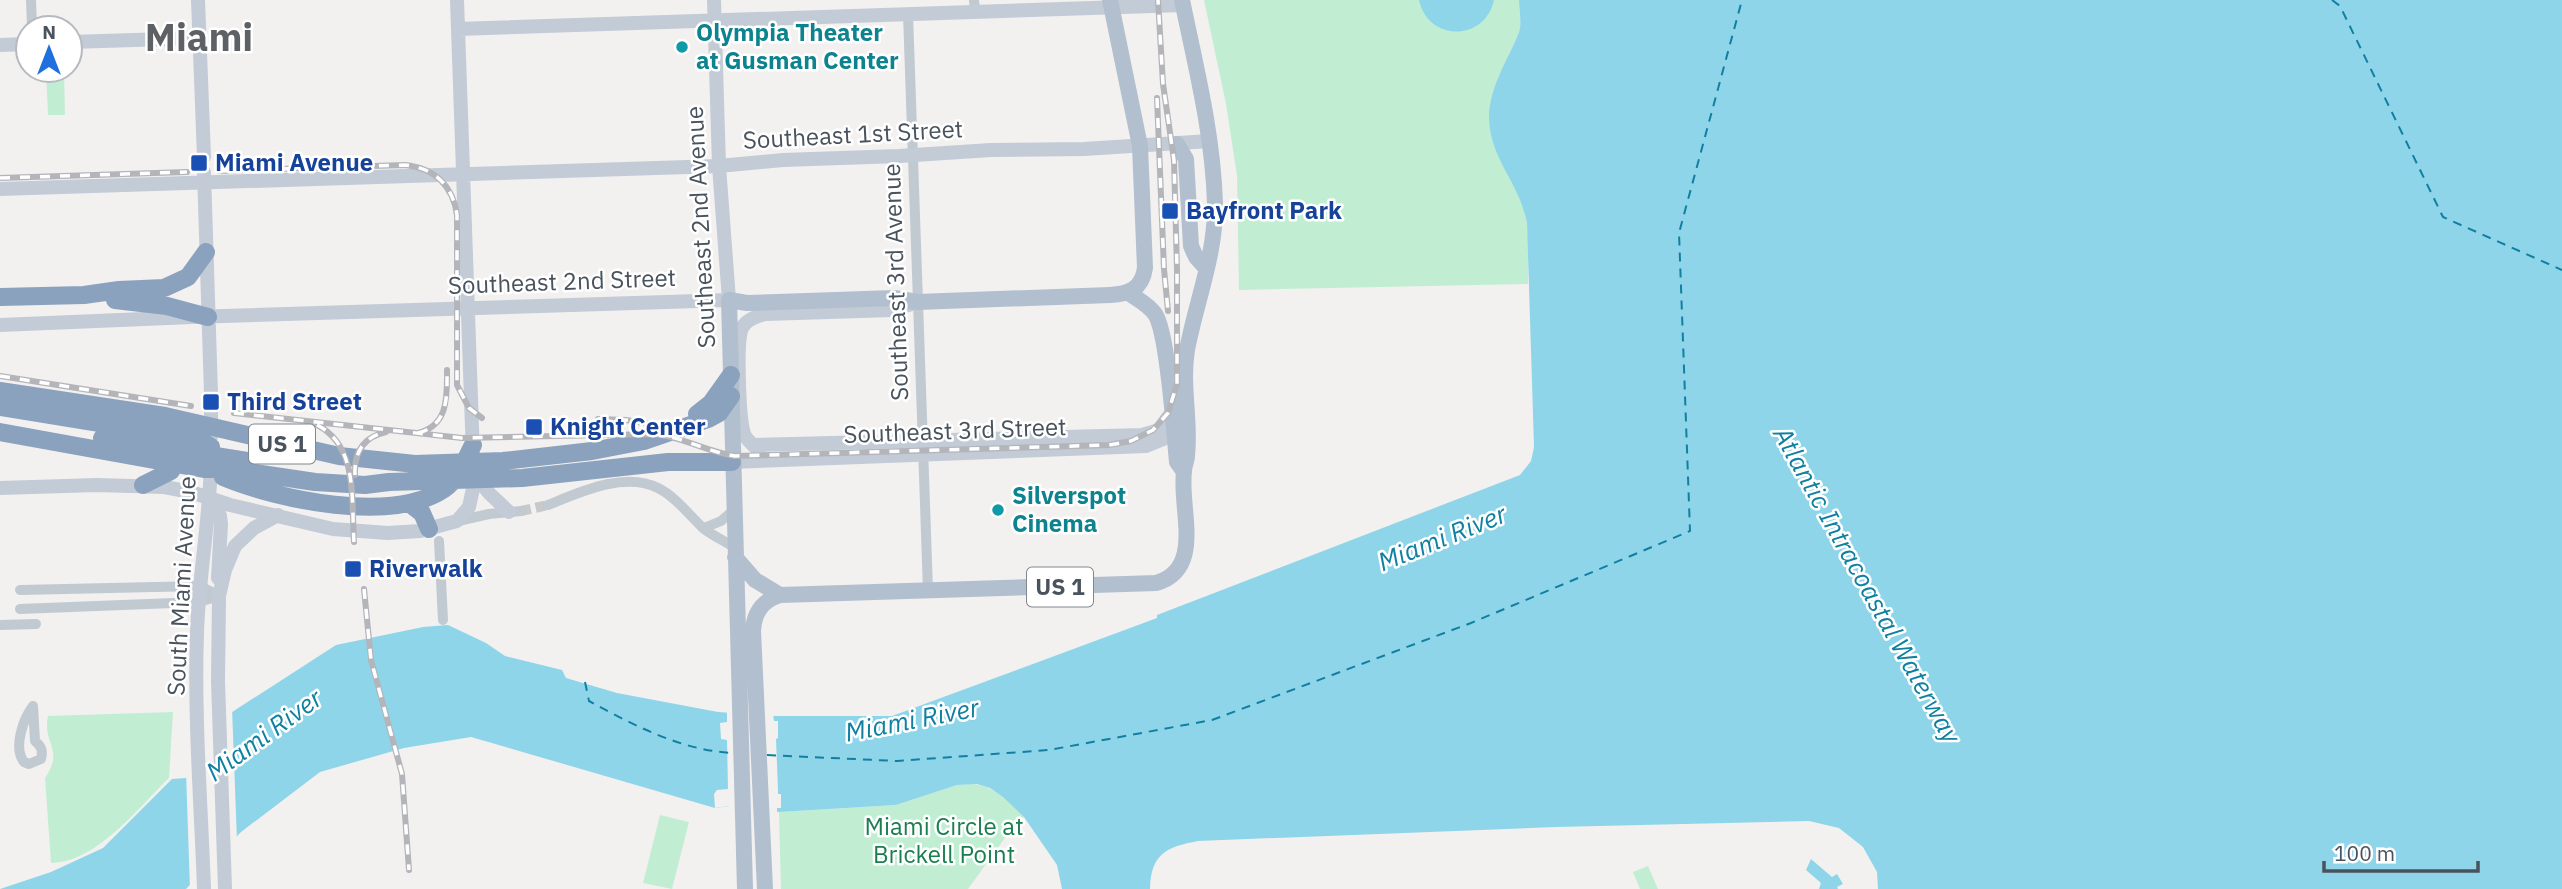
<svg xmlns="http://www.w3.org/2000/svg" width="2562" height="889" viewBox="0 0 2562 889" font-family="'IBM Plex Sans',sans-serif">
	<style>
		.green { fill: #c1eed3 }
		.water { fill: #8fd5ea }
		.pier { fill: #f3f0f0 }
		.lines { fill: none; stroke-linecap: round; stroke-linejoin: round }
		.ferry { stroke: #1180a0; stroke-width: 2; stroke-dasharray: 9 7; stroke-linecap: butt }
		.street-tunnel { stroke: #c8c9cb; stroke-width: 10; stroke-dasharray: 10 5; stroke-linecap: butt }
		.street { stroke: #c1cad1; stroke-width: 10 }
		.secondary { stroke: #c2cbd6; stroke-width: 14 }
		.primary { stroke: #b1bfce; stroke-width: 16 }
		.highway { stroke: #8aa2bd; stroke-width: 18 }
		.rail-casing { stroke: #b3b5ba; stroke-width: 6 }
		.rail { stroke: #fff; stroke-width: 3.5; stroke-dasharray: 10; stroke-linecap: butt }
		.culture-dot { fill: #0f9aa8; stroke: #fff; stroke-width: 2.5 }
		.transit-dot { fill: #1a4fb4; stroke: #fff; stroke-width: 2.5 }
		.labels { text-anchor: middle; stroke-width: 5; stroke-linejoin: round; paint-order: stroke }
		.shield { fill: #fff; stroke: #80878e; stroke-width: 2 }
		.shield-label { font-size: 23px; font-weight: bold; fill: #49535d }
		.culture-label { font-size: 24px; font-weight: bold; fill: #0d838f; stroke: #fff; text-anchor: start }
		.street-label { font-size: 24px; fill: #49535d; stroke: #fff }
		.transit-label { font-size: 24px; font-weight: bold; fill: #164399; stroke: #fff; text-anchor: start }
		.park-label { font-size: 24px; fill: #1a7e4e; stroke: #fff }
		.water-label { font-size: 26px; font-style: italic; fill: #1180a0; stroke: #fff }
		.town-label { font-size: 38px; font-weight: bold; fill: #5d6065; stroke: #fff }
	</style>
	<rect width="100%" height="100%" fill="#f3f0f0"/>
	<path class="green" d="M1204,0h315c0,9 3,24 0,32 -12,30 -31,58 -29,92 1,30 21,47 31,74 10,26 7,58 7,86l-289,6 -2,-114 -11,-72z
		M46,70h18l1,45h-17z
		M173,712l-4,66c-30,29 -73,85 -118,85l-6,-85c20,-29 -3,-34 3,-62z
		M971,784c22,1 39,17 53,33l-6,3 -50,69h-187l-2,-77 117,-7 61,-20z
		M660,815l29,7 -17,67 -29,-6z
		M1648,866l10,23h-18l-7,-17z"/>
	<path class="water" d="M1419,0h75c-9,42 -66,42 -75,0z
		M1519,0h1043v889h-684l-1,-17 -14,-25 -24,-19 -30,-7 -253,6 -358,14c-32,6 -47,13 -48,48h-88l-5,-24 -33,-48 -21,-20 -13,-9 -13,-4 -20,1 -61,20 -117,7 -49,-6 -15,2 -244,-71 -67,11 -84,24 -79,60 -55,57h-186l51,-17 52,-24 69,-69 14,-1 43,-64 107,-69 87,-18 25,-2 38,18 19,13 57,14 4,8 51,15 101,19 55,4h119l265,-98v-3l363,-140 11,-14 3,-14 -7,-224c-8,-42 -37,-63 -38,-105 0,-31 19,-58 30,-86 3,-8 0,-23 0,-32z
		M1811,859l21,18 5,-3 6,10 -6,3 1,2h-19l2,-6 -15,-13z"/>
	<path class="pier" d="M232,708l5,133 -47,48 -4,-117 40,-61z
		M727,709l46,4 1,8h4v17l-2,1 2,51v4h3v14h-4v7l-47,-5 -1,-4 -14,2 -1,-14 3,-4 11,-1 -1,-49 -6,-1 -1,-16 7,-1z"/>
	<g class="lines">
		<path class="ferry" d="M2332,0l8,6 103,211 119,53
			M585,682l4,19c44,24 94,50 144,52
			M767,755l130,6 152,-11 163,-30 259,-97 219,-92 -11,-298 63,-233"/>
		<path class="street-tunnel" d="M521,511l27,-6"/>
		<path class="street" d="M31,0l1,28
			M974,0l1,12
			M908,14l20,577
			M548,505c32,-13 77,-34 110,-17 18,9 31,27 45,40 10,8 22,13 32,20
			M458,521l31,-7 32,-3
			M704,528l17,-7 14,-12
			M439,541l4,79
			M20,590l180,-4 19,10
			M20,609l179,-7 20,-6
			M0,625l36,-1
			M33,706l2,35c7,6 8,10 6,18l-12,5 -5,-2c-11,-14 -1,-43 9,-56z"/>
		<path class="secondary" d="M198,0l6,157
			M458,29l725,-24
			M70,42l129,-4
			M0,45l28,-1
			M204,172l7,222
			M0,189l719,-23 64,-6 116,-4 92,-6 93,-1 126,-8
			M0,325l192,-8 537,-17 -10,-134 -5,-166
			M211,411v26
			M754,445l388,-10 17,-5 9,-13
			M759,451c-5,-6 -12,-10 -15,-17 -5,-16 -8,-92 -2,-106 4,-8 15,-12 23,-14l128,-4 24,-8
			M732,462l414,-16 17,-7 10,-12
			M474,475l16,19 19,18
			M0,488l97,-3 67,2 27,5 39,13 103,24 55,4 32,-2 37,-10 12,-14 5,-23 -17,-484
			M211,498l9,18 1,8 -3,54
			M204,889c-3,-85 -10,-172 -7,-257 2,-58 13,-114 14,-171
			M225,889l-7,-208 1,-85 6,-26 10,-24 19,-18 24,-13"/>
		<path class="primary" d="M1177,144l9,15 5,87 5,11 10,11
			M1129,293c8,6 20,12 26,21 13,19 19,119 22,148l7,10
			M735,557l20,23 25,15
			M745,889l-16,-589 18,3 147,-5 23,4 193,-7c19,-1 32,-6 35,-27l-5,-122 -30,-146
			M765,889l-12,-258c1,-19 9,-30 27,-36l376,-12c49,-14 23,-74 28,-112 0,-5 3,-10 3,-15 4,-36 -6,-70 0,-106 9,-48 29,-96 28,-146 -2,-70 -19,-136 -33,-204"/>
		<path class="highway" d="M0,297l84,-2 35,-5 45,-2 24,-11 18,-25
			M115,300l52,6 41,11
			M0,391l165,25 174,40 76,8 88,-3 89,-10 52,-10 64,-22 11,-6 12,-17
			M0,407l198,32 13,8
			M697,414l14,-11 20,-28
			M0,432l204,37h25l86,13 50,3 24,-3 133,-4 146,-16h64
			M102,438l145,23
			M223,477c55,23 169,47 221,12 15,-10 21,-29 29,-44
			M143,485l28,-14 6,-14
			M409,503l13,10 7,16"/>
		<g class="rail-casing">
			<path id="rail" d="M1157,98l7,171 4,42
				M219,171l186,-6c30,3 48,21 52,50v170l12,23 13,10
				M0,178l187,-6
				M0,376l191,30
				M234,413l228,25 193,-4c28,3 52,18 80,22l374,-11 22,-4 22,-11 15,-17 9,-29v-115l-3,-109 -11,-76 -5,-84
				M598,419l28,1 42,7
				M317,425c42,21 34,77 37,117
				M418,433c31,-8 29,-37 29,-63
				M355,475c-1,-22 8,-38 31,-43
				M364,589l7,71 31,114 7,96"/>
		</g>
		<use href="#rail" class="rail"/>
	</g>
	<g class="culture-dot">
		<circle cx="682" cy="47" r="7"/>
		<circle cx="998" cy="510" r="7"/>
	</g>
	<g class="transit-dot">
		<rect x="190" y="154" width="18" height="18" rx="3.5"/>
		<rect x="1161" y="202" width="18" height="18" rx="3.5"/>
		<rect x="202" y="393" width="18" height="18" rx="3.5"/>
		<rect x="525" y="418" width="18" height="18" rx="3.5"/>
		<rect x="344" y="560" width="18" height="18" rx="3.5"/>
	</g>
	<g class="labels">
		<g class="shield">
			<rect x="249" y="424.5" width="66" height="39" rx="5"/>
			<rect x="1027" y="567.5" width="66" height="39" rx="5"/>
		</g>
		<g class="shield-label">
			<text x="282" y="452">US 1</text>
			<text x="1060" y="595">US 1</text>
		</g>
		<g class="culture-label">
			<text x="696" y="41">Olympia Theater<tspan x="696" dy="28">at Gusman Center</tspan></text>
			<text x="1012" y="504">Silverspot<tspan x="1012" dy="28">Cinema</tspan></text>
		</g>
		<g class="street-label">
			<text transform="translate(853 135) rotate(-3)" y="8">Southeast 1st Street</text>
			<text transform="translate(701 227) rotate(-93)" y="8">Southeast 2nd Avenue</text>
			<text transform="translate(562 282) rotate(-2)" y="8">Southeast 2nd Street</text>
			<text transform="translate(896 282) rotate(-92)" y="8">Southeast 3rd Avenue</text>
			<text transform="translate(955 431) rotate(-2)" y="8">Southeast 3rd Street</text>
			<text transform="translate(182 586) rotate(-87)" y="8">South Miami Avenue</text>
		</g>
		<g class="transit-label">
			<text x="215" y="171">Miami Avenue</text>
			<text x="1186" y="219">Bayfront Park</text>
			<text x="227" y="410">Third Street</text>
			<text x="550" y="435">Knight Center</text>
			<text x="369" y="577">Riverwalk</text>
		</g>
		<g class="park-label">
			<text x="944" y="835">Miami Circle at<tspan x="944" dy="28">Brickell Point</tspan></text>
		</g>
		<g class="water-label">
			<text transform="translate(1442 538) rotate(-22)" y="9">Miami River</text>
			<text transform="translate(1867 585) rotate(61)" y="9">Atlantic Intracoastal Waterway</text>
			<text transform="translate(912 720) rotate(-11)" y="9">Miami River</text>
			<text transform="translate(264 735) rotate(-36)" y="9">Miami River</text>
		</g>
		<g class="town-label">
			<text x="199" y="51">Miami</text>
		</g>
	</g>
	<g transform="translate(49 49)"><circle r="33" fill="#ffffff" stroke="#b6babe" stroke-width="2"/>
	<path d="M0-5L12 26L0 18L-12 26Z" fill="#1f6fde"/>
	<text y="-10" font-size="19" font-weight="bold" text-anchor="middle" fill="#49535d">N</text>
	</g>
	<path d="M2324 861v10h154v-10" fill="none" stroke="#49535d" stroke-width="3.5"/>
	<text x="2334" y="861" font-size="21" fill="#49535d" stroke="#ffffff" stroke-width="5" paint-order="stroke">100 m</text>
</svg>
